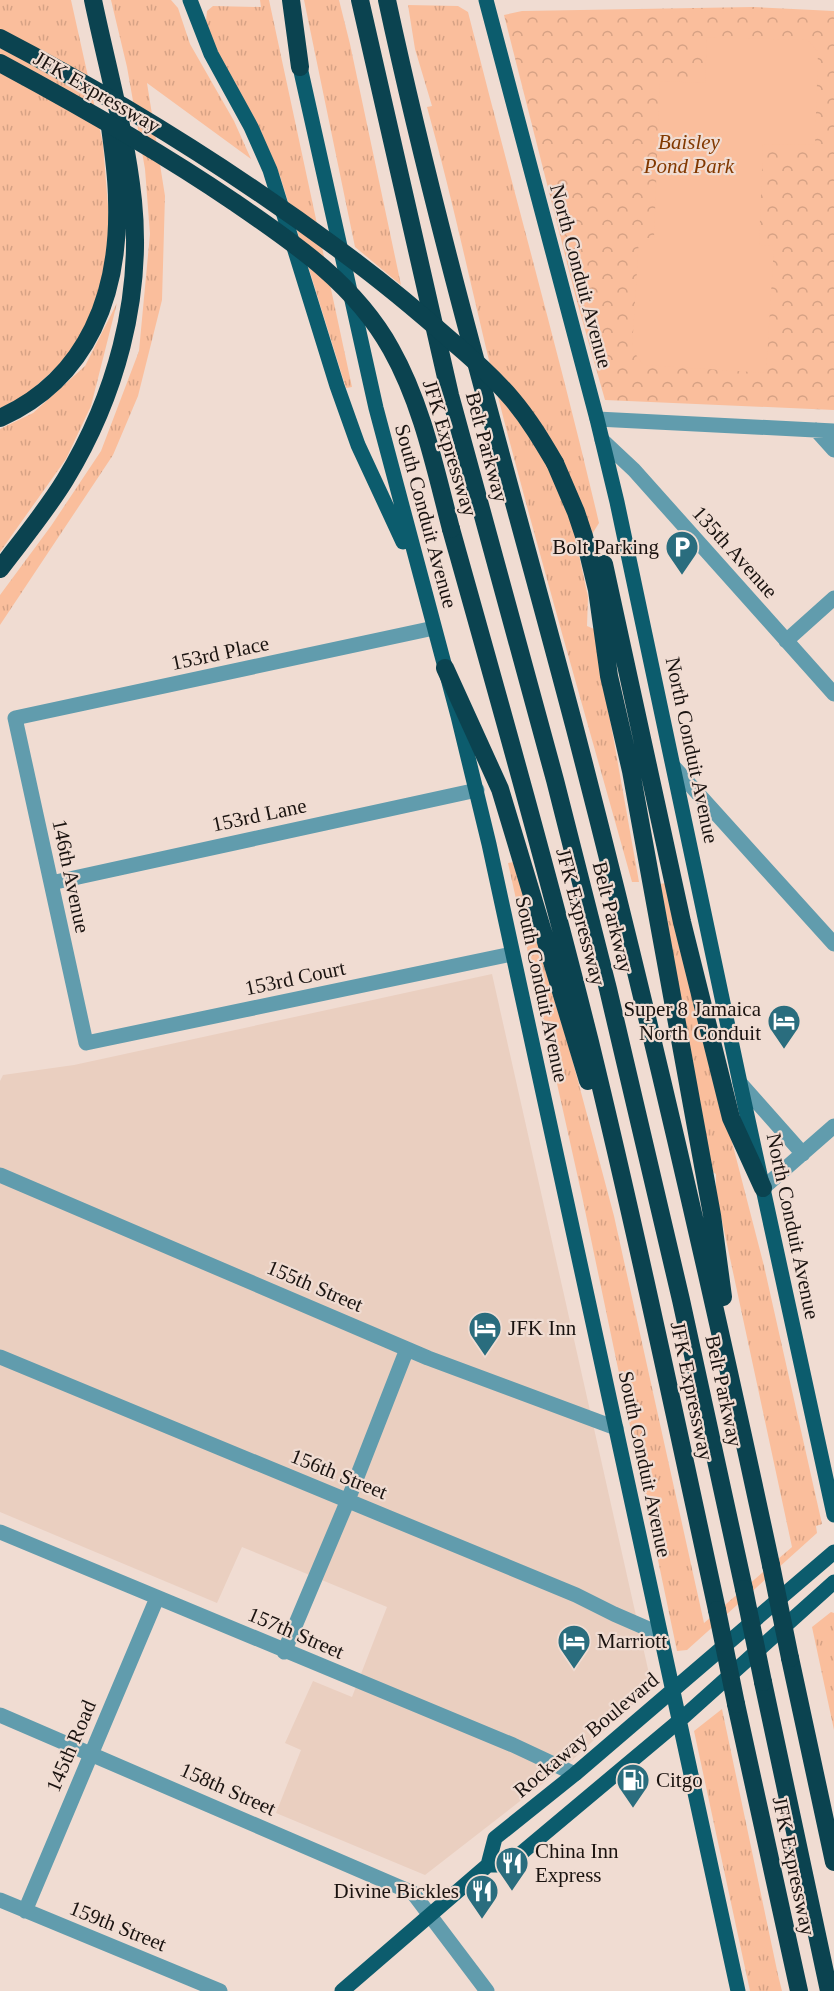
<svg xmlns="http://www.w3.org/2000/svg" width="834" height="1991" viewBox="0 0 834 1991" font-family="'Times New Roman',serif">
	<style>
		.built { fill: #eacfc0 }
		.grass { fill: url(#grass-tufts) }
		.forest { fill: url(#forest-crowns) }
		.garden { fill: #fabe9c }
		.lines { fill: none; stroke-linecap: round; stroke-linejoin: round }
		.minor { stroke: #619cad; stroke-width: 15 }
		.primary { stroke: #0c5c6d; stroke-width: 15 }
		.motorway { stroke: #0b4350; stroke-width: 18 }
		.motorway-bridge { stroke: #0b4350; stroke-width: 18 }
		.labels { text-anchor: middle; stroke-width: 4.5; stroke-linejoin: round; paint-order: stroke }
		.street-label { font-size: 21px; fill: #1a1310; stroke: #f0dcd2 }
		.park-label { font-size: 21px; font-style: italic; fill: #823900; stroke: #f0dcd2 }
		.poi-label { font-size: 21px; fill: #1a1310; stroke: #f0dcd2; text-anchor: start }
	</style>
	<defs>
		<pattern id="grass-tufts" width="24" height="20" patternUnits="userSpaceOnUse" patternTransform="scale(1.5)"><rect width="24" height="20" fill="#fabe9c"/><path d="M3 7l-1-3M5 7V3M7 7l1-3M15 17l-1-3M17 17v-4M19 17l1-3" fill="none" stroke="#d6a285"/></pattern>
		<pattern id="forest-crowns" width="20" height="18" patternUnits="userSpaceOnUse" patternTransform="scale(1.5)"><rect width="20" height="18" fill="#fabe9c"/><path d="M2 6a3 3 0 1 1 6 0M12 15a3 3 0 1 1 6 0" fill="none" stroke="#d6a285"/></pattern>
	</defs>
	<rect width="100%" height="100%" fill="#f0dcd2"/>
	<path class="built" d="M492,974l160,713 -83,76 -144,112 -149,-62 25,-63 -16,-7 28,-62 39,16 35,-90 -145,-60 -25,56 -217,-91v-431l3,-6 71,-10z"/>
	<path class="grass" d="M0,0h71l32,144 7,88 -10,65 -31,59 -45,41 -24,11z
		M111,0h60l7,8 12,36 44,77 17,38 -104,-76 18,113 -3,104 -24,96 -25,59 -113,170v-30l51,-69 50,-75 38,-100 11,-117 -5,-65 -18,-102z
		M260,0h9l83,387 -6,1 -66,-212 -67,-133 -7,-22 1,-10 6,-5 48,1z
		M304,0h35l11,44 51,241 -46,-38z
		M408,5l50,1 10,6c43,171 91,340 131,511l-20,32 9,42 -1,29 7,3 45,253h-7c-42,-151 -86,-302 -126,-454 -28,-106 -49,-214 -79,-321l5,-1 -17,-57z
		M117,303l-26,103 -25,53 -66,93v-123l33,-16 52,-47z
		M514,862l56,189 44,165 90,407 88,-76 -76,-354v-19l-5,-3 -52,-287 8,-1 23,96 74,287 58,258 -6,2 1,7 -130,117 -10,1 -95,-455 -74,-333z
		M831,1612l3,1v117l-22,-103z
		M722,1709l56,266 4,16h-32l-56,-260z"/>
	<path class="forest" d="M753,7l81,4v399l-229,-10 -29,-102 -72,-283 18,-4z"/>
	<path class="garden" d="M707,37l101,3 10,12 -3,93 -52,-1 -4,101 15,1 -8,127 -123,-8 -11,-16 7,-111h15l6,-157 45,2z"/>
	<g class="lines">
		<path class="minor" d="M597,419l237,12
			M816,430l18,20
			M602,440l32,30 200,224
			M434,628l-419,90 71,325 426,-89
			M786,641l48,-43
			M674,767l160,177
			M51,883l426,-93
			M740,1083l63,71
			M0,1175l428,183 188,70
			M763,1188l71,-62
			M0,1357l576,238 38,19 46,20
			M0,1532l513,213 62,29
			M284,1652l64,-152 59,-151
			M0,1715l413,178 74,98
			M0,1900l220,91
			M25,1911l132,-313"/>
		<path class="primary" d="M190,0l21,54 40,73 19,43 67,216 21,59 45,97
			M486,0l111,419 20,83 123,581 94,432
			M298,58l78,350 82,308 31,128 249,1147
			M488,1865h19l172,-144 155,-139
			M342,1991l146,-126 7,-27 80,-64 259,-222"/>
		<path class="motorway" d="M291,0l9,67
			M360,0l90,395 105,385 53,209 73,311 63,289
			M387,0c53,246 124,486 188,729 72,277 136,556 196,836
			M0,418c89,-40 120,-126 117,-218 0,-25 -4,-49 -7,-73
			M555,463l21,49 8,24 13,54 12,86 22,95 81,444 11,82
			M451,529c48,171 96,341 139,513 46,189 86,379 127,568
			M604,564l78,358 49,196 32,70
			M0,569c22,-29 46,-58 65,-89 50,-82 78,-181 68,-279 -7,-68 -26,-134 -40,-201
			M445,668l55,121 88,292
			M790,1658l44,204
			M763,1682l66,309
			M736,1704l63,287"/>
		<path class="motorway-bridge" d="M0,38c121,63 236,135 345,216 38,28 74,58 109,89 20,17 41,36 58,56 17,20 30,42 43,64
			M0,63c80,43 159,88 234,139 60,41 121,82 157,147 31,55 44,119 60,180
			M771,1565l19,93
			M744,1589l19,93
			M717,1610l19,94"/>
	</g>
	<defs>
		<g id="parking-pin" transform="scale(1.725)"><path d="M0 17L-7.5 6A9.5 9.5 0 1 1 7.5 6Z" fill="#2a6d7e" stroke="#f0dcd2"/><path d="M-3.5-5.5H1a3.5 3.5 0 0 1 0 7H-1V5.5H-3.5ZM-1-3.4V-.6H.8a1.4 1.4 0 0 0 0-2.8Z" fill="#fff"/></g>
		<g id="hotel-pin" transform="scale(1.725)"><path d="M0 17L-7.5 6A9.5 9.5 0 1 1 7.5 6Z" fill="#2a6d7e" stroke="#f0dcd2"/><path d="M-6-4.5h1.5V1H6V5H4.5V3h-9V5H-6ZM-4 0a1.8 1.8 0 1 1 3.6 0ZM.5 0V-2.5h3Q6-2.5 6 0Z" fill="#fff"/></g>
		<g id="fuel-pin" transform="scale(1.725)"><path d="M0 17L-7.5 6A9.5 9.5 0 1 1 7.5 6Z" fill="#2a6d7e" stroke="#f0dcd2"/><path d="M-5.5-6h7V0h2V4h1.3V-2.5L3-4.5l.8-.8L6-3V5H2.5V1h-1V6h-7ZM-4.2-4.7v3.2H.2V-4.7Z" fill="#fff"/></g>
		<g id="restaurant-pin" transform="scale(1.725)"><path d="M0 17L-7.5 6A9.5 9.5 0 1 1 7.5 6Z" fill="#2a6d7e" stroke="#f0dcd2"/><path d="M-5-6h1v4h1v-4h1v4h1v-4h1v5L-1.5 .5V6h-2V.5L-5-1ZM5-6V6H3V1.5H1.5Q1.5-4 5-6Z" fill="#fff"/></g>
	</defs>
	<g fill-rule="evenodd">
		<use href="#parking-pin" x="682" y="547"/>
		<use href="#hotel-pin" x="784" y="1021"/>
		<use href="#hotel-pin" x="485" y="1328"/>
		<use href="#hotel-pin" x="574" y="1641"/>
		<use href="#fuel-pin" x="633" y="1780"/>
		<use href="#restaurant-pin" x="512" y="1863"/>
		<use href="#restaurant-pin" x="482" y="1891"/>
	</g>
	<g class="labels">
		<g class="street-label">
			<text transform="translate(97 92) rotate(30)" y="7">JFK Expressway</text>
			<text transform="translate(581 276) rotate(75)" y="7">North Conduit Avenue</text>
			<text transform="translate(487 447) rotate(75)" y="7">Belt Parkway</text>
			<text transform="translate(450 448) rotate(73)" y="7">JFK Expressway</text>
			<text transform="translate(426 516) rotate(75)" y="7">South Conduit Avenue</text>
			<text transform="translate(735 552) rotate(48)" y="7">135th Avenue</text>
			<text transform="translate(220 653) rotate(-12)" y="7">153rd Place</text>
			<text transform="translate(692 750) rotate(78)" y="7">North Conduit Avenue</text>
			<text transform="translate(259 815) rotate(-12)" y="7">153rd Lane</text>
			<text transform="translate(71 876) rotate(78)" y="7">146th Avenue</text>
			<text transform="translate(581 917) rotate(75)" y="7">JFK Expressway</text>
			<text transform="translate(613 917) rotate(76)" y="7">Belt Parkway</text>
			<text transform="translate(295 978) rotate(-12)" y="7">153rd Court</text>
			<text transform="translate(542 989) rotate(78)" y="7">South Conduit Avenue</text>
			<text transform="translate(793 1226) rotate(78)" y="7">North Conduit Avenue</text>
			<text transform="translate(315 1286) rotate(23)" y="7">155th Street</text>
			<text transform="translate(692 1391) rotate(78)" y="7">JFK Expressway</text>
			<text transform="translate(724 1391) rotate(78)" y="7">Belt Parkway</text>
			<text transform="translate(645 1464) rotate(78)" y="7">South Conduit Avenue</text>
			<text transform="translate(339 1474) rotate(22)" y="7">156th Street</text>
			<text transform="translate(296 1633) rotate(23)" y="7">157th Street</text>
			<text transform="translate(586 1735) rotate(-40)" y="7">Rockaway Boulevard</text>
			<text transform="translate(71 1746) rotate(-67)" y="7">145th Road</text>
			<text transform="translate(228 1789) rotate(24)" y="7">158th Street</text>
			<text transform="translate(794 1866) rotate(78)" y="7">JFK Expressway</text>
			<text transform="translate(118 1926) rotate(22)" y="7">159th Street</text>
		</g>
		<g class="park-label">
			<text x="689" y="149">Baisley<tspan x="689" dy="24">Pond Park</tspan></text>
		</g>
		<g class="poi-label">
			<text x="659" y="554" text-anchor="end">Bolt Parking</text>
			<text x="761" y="1016" text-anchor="end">Super 8 Jamaica<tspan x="761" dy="24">North Conduit</tspan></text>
			<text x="508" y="1335">JFK Inn</text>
			<text x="597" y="1648">Marriott</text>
			<text x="656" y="1787">Citgo</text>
			<text x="535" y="1858">China Inn<tspan x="535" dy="24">Express</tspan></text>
			<text x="459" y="1898" text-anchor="end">Divine Bickles</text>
		</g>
	</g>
</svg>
